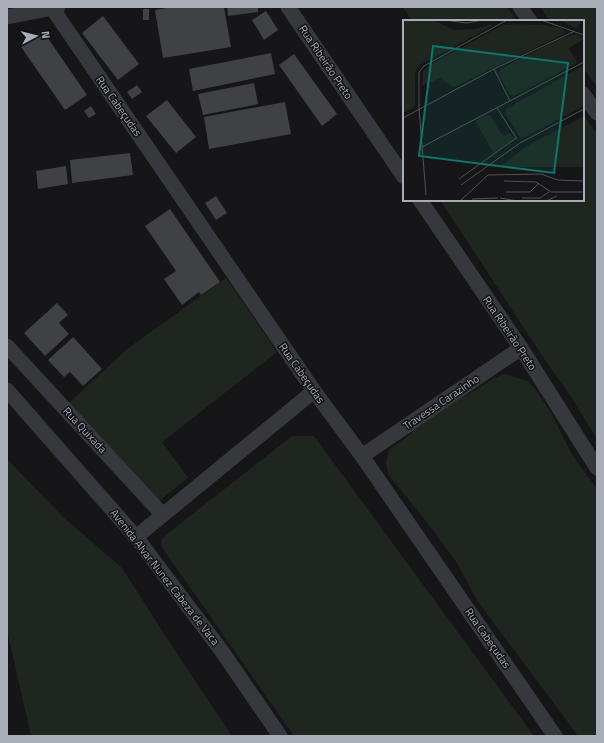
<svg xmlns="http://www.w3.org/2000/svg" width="604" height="743" viewBox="0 0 604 743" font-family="'Titillium Web',sans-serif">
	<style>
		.green { fill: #1e261f }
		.building { fill: #404145 }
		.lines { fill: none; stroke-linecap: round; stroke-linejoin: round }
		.minor { stroke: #37383d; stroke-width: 15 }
		.labels { text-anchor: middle; stroke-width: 3; stroke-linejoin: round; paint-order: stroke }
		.street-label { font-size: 11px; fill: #a8adb8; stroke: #111113 }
		.inset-road { fill: none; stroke: #505258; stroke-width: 1 }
		.view { fill: #0f766e; fill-opacity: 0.15; stroke: #0f766e; stroke-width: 2 }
		.inset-edge { fill: none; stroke: #a8adb8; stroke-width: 2 }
	</style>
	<rect width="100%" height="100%" fill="#161618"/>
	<path class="green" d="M403,7h104l10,14h-105z
		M540,7h57v80l-14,-19v-47h-33z
		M583,114l14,20v305l-26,-42 -30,-43 -101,-154h143z
		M226,278l51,74 -115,90 26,36 -29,23 -90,-98 58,-54z
		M505,374l22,7 8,8 15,22 21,42 26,36v247h-19l-11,-15 -89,-119 -21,-39 -31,-42 -38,-47 -2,-12 3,-12 20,-15 9,-9 32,-23 24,-12 20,-13z
		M292,436h22l220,300h-240l-133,-190 1,-8z
		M7,459l55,57 60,52 59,92 51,76h-201l-24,-106z"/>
	<path class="building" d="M173,7h51l7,40 -68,11 -8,-48z
		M227,7h31v5l-30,4z
		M143,9h6v11h-6z
		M266,11l12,19 -14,10 -12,-20z
		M103,16l36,48 -21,16 -36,-47z
		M43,31l44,64 -22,15 -44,-63z
		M271,53l4,21 -82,17 -4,-22z
		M294,54l43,60 -15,12 -43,-61z
		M254,83l4,21 -55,11 -5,-21z
		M137,85l5,7 -10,7 -5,-7z
		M167,100l29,37 -20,16 -30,-37z
		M285,102l6,32 -82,15 -5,-32z
		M91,106l5,8 -7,4 -5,-7z
		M130,153l3,22 -61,8 -2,-23z
		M66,166l2,18 -30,5 -2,-18z
		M216,196l11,17 -11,7 -11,-17z
		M170,209l50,73 -19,13 -2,-3 -17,13 -18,-26 12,-8 -31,-45z
		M57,303l11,12 -9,8 10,11 -24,22 -21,-23z
		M73,337l29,32 -19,17 -13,-14 -6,5 -16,-17z"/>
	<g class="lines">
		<path class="minor" d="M288,7l116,170
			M520,7l10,14
			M52,8l262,383 48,65 193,280
			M7,17l51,-10
			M583,94l14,19
			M420,200l101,148 76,120
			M7,346l156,169
			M7,390l129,147 85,113 59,86
			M362,456l159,-108
			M136,537l178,-146"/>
	</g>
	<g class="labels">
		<g class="street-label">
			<text transform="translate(326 62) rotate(56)" y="4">Rua Ribeirão Preto</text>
			<text transform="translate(119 106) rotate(55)" y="4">Rua Cabeçudas</text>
			<text transform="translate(510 333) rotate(56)" y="4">Rua Ribeirão Preto</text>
			<text transform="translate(302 373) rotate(55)" y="4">Rua Cabeçudas</text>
			<text transform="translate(441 402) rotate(-34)" y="4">Travessa Carazinho</text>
			<text transform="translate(85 430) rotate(47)" y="4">Rua Quixada</text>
			<text transform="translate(165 577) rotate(52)" y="4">Avenida Alvar Nunez Cabeza de Vaca</text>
			<text transform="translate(488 638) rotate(55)" y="4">Rua Cabeçudas</text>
		</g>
	</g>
	<g transform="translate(403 20)">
		<rect width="181" height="181" fill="#161618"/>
		<path d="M0,0h29l22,10 21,-1 16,-5 1,2 -72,39 -5,8v33l-12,8zM157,0h21l-4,9zM115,4l26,1 17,3 5,5 -110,53h-5l-11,-8 -18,8 1,-15 7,-6 73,-40zM174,14l7,5 -15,9 8,15 -63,33 -4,-1 -11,-20 1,-6 62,-31zM181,45v41l-63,33 -16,-26 1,-4zM86,94l14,22 7,-3 4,5 -20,15 -19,-32zM181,96v51h-84l25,-20z" fill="#1e261f"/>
		<path class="inset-road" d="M42,0l21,3 17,-3M138,0l43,15M91,49l16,32M94,88l20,31M0,98l91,-49 81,-38M19,127l162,-85M56,159l57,-41M101,161l32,1 15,10h33M58,165l59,-42 64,-34M103,172h24l9,-9M23,175l-7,-87v-36l5,-6 83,-46M97,178l17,3M119,178h18l9,-6M69,179l26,-1M57,181l28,-26 53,-1 17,6 26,1M143,181l11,-5"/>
		<path class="view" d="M30,26l135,17 -14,110 -135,-17z"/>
		<rect width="181" height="181" class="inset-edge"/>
	</g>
	<rect width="604" height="743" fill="none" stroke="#a8adb8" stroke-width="16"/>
	<g transform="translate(36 36) rotate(83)" stroke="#111113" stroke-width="3" paint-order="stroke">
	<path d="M0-3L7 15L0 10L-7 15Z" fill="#a8adb8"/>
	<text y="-6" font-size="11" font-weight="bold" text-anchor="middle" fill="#a8adb8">N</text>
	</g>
</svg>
